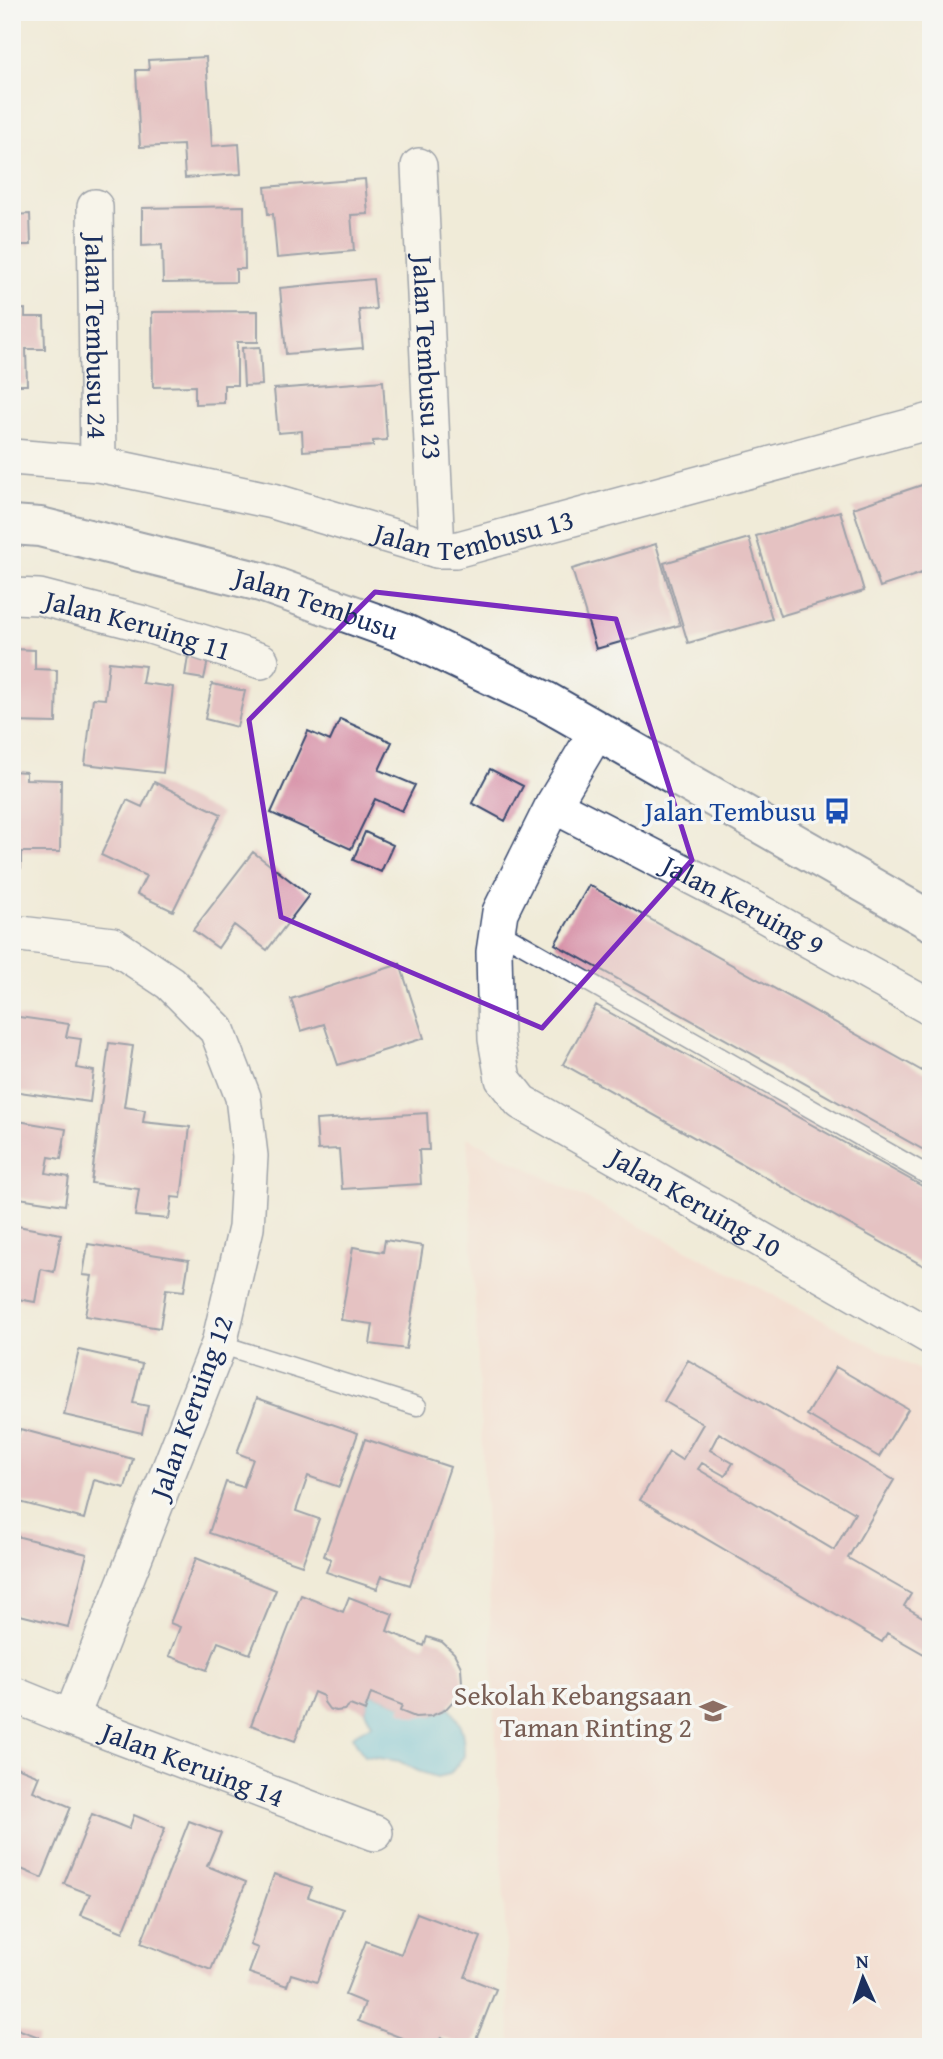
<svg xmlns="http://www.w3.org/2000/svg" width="943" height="2059" viewBox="0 0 943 2059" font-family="'Gentium Book Plus',serif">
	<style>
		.built { fill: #f7d0ca }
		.water { fill: #61c0df; stroke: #3e789e; stroke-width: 2 }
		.building { fill: #d791a7; fill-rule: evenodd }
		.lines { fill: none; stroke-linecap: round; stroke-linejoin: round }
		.lane-casing { stroke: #3b4b70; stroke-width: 21 }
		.street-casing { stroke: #3b4b70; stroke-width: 38 }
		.secondary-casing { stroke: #3b4b70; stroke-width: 42 }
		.lane { stroke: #fff; stroke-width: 18 }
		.street { stroke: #fff; stroke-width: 35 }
		.secondary { stroke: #fff; stroke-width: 38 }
		.marked { fill: none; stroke: #7b2cbf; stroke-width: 5; stroke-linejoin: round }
		.labels { text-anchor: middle; stroke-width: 7; stroke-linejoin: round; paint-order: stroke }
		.street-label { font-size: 28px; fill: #1b2f5e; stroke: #f6f6f2 }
		.transit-label { font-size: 28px; fill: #164399; stroke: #f6f6f2; text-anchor: end }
		.education-label { font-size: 28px; fill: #785e54; stroke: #f6f6f2; text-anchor: end }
	</style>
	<rect width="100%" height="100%" fill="#f6f6f2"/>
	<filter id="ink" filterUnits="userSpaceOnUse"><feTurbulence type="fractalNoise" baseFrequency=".0143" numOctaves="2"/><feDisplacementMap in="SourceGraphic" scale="14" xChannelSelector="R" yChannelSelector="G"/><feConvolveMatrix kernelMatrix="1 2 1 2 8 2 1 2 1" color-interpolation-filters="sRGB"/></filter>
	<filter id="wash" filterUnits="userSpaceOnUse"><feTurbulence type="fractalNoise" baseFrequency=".00686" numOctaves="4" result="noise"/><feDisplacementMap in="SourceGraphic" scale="28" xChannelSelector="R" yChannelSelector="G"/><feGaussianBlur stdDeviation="1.57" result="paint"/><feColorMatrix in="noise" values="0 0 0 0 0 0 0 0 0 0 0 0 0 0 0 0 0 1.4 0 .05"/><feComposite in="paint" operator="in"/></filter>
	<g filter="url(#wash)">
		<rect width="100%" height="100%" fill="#f0ebd8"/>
		<path class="built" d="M467,1137l464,239v671h-420z"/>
		<path class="water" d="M371,1693l60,23 14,-6 4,-4c13,18 15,28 15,50l-14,18 -13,3 -19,-6 -19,-10 -35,-5 -12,-20 20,-12 -7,-13z"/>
		<g id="blocks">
			<path class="building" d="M206,57l6,89 27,-2 2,30 -56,4 -2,-33 -43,2 -4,-77h13l-1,-10z
				M365,179l3,35 -17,1 3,36 -77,7 -4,-44h-5l-3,-27z
				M244,206l1,63h-9v13l-73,1 -1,-38 -20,1v-38z
				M30,214l1,31h-15l1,36h-5v-66z
				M373,279l3,30 -17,1 4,38 -77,6 -6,-66z
				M25,309v8h19l1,32h-19l1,36h-15v-75z
				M258,311v31h-21v43h-13v18l-29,1v-18l-42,1 -1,-75z
				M260,347l2,38 -18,1 -2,-38z
				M383,381l4,59 -14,1v5l-70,5 -1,-20 -24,2 -4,-44z
				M931,482v88l-51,17 -27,-79z
				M840,511l24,80 -84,25 -24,-80z
				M749,538l23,81 -84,24 -24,-80z
				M656,544l24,81 -84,24 -24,-80z
				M12,649l23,1v19l22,1 -1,53 -44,-1z
				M188,656l20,4 -4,19 -19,-3z
				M109,662l36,4 -3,17 31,4 -10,86 -78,-9 8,-66 12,1z
				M212,684l33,7 -8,36 -32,-8z
				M340,719l52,23 -13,28 36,15 -13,26 -27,-12 -24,50 -80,-36 37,-82 22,10z
				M490,769l33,17 -18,35 -33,-18z
				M12,771l14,1v7l35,1 -1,72h-39v16h-9z
				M154,782l67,32 -48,97 -36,-17 9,-18 -45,-21 26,-55 15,7z
				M365,832l28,13 -12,27 -28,-12z
				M253,852l56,43 -42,55 -33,-25 -16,23 -25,-18z
				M589,885l342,191v78l-376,-210z
				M400,964l24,74 -86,27 -14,-41 -23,7 -10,-32z
				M596,1005l335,186v79l-368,-206z
				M12,1016l57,8 -3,13 15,2 -4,29 17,3 -4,31 -78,-11z
				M109,1043l24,3 -9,61 21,3 -2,12 47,5 -9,71 -9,-1 -3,22 -34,-3 4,-27 -48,-6z
				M427,1113l2,37h-10l2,34 -79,5 -3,-40 -21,1 -2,-30z
				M12,1120l54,9 -5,30 -12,-2 -3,16 23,4 -4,28 -53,-8z
				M12,1225l49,9 -7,38 -13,-3 -6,33 -23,-4z
				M385,1240l38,6 -17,103 -36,-5 3,-20 -32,-4 12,-73 30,5z
				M88,1244l101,16 -5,31 -18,-2 -6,39 -75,-12 7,-40 -9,-1z
				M79,1350l63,14 -9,39 15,3 -6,27 -78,-18z
				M688,1360l206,120 -46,78 63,36 -7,12 22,13 5,-7v46l-44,-25 -5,9 -242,-142 29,-48 13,8 21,-36 -39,-23zM719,1433l136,80 -21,37 -136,-81 4,-6 23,13 8,-13 -23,-13z
				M836,1367l72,42 -29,48 -72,-42z
				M257,1398l101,35 -19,54 -31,-11 -12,35 23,8 -17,46 -93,-32 17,-51 17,5 10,-28 -16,-6z
				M20,1429l113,30 -8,29 -31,-8 -10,39 -72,-19v-13l3,-10 -3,-1v-20z
				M365,1439l85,28 -40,118 -28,-9 -5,13 -51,-17 5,-13 -7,-3z
				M12,1535l75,19 -19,73 -56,-14z
				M196,1558l80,32 -26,64 -32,-12 -11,28 -38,-14 11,-29 -10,-4z
				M301,1595l42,17 6,-15 44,17 -6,17 37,15 3,-9 15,5 12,11 7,14 1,16 -6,15 -11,12 -14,6 -16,1 -15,-6 2,-6 -31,-12 -6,18 -15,-6 -6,5 -8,1 -7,-2 -5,-7 -1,-6 -9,-4 -19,49 -44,-16z
				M12,1765l27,11 -6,15 38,16 -29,71 -30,-13z
				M92,1814l37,15 5,-14 31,13 -42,104 -42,-17 9,-21 -26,-10z
				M189,1821l32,12 -14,33 39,16 -35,88 -70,-27z
				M274,1874l38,13 -4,10 35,12 -26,73 -26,-8 -4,12 -38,-13 9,-25 -8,-3z
				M417,1913l64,24 -16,40 31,12 -23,58h-7l-25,-10 -4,10h-12l-67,-26 7,-18 -20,-8 21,-54 35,13z
				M12,2027l27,10 -4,10h-23z"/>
		</g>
	</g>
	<g filter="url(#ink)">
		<use href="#blocks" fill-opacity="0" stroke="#3b4b70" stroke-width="2"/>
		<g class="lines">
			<g class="lane-casing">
				<path id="lane" d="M497,930l434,247
					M219,1344l198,62"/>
			</g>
			<g class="street-casing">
				<g id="street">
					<path id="s1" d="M419,166l18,384"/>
					<path id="s2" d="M95,207l3,257"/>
					<path id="s3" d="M12,457l86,7 175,37 164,49h18l476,-129"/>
					<path id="s4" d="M12,596l27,1 105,27 117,37"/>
					<path id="s5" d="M597,731l-44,74 -53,107 -6,40 2,87 7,40 18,23 410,235"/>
					<path id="s6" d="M553,805l188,97 190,106"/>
					<path d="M12,933l101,12 57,38 47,47 26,67 7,59 -4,72 -27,116 -148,374"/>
					<path id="s7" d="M12,1694l59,24 304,115"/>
				</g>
			</g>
			<g class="secondary-casing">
				<g id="secondary">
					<path id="s8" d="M12,525l28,2 221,55 142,51 144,69 384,219"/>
				</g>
			</g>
			<use href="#lane" class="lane"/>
			<use href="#street" class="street"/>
			<use href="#secondary" class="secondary"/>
		</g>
	</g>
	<path d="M0 0H943V2059H0ZM375,592l241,27 76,241 -150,168 -261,-111 -32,-197z" fill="#f0ebd8" fill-opacity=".55" fill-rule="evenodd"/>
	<path class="marked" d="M375,592l241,27 76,241 -150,168 -261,-111 -32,-197z"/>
	<defs>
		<g id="bus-bare" transform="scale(2.1)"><path d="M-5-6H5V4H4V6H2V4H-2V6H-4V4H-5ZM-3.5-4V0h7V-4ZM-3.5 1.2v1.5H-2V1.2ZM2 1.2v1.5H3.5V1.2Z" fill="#1a4fb4" stroke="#f6f6f2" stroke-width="2.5" paint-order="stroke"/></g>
		<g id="school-bare" transform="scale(2.1)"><path d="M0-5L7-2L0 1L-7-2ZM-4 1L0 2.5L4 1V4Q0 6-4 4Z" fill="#8d6e63" stroke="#f6f6f2" stroke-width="2.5" paint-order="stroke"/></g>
	</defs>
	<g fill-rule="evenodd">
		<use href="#bus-bare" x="837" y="811"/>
		<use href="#school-bare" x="713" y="1711"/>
	</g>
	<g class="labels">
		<g class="street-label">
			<text dy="10" stroke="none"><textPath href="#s2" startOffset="130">Jalan Tembusu 24</textPath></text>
			<text dy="10" stroke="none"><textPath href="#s1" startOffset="192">Jalan Tembusu 23</textPath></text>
			<text dy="10" stroke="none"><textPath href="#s3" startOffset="474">Jalan Tembusu 13</textPath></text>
			<text dy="10" stroke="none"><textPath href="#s8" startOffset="315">Jalan Tembusu</textPath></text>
			<text dy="10" stroke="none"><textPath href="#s4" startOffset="130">Jalan Keruing 11</textPath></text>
			<text dy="10" stroke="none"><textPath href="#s6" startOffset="215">Jalan Keruing 9</textPath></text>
			<text dy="10" stroke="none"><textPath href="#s5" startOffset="604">Jalan Keruing 10</textPath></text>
			<text transform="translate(191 1407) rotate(-70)" y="10">Jalan Keruing 12</text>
			<text dy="10" stroke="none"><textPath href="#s7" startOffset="194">Jalan Keruing 14</textPath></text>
		</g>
		<g class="transit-label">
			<text x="816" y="821">Jalan Tembusu</text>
		</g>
		<g class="education-label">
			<text x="692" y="1705">Sekolah Kebangsaan<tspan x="692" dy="32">Taman Rinting 2</tspan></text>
		</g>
	</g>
	<rect width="943" height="2059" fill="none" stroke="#f6f6f2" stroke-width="42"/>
	<g transform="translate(863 1978) rotate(357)" stroke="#f6f6f2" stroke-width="5" paint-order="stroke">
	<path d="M0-5L12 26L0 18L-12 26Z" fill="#1b2f5e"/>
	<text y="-10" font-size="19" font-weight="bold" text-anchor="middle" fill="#1b2f5e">N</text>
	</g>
</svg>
